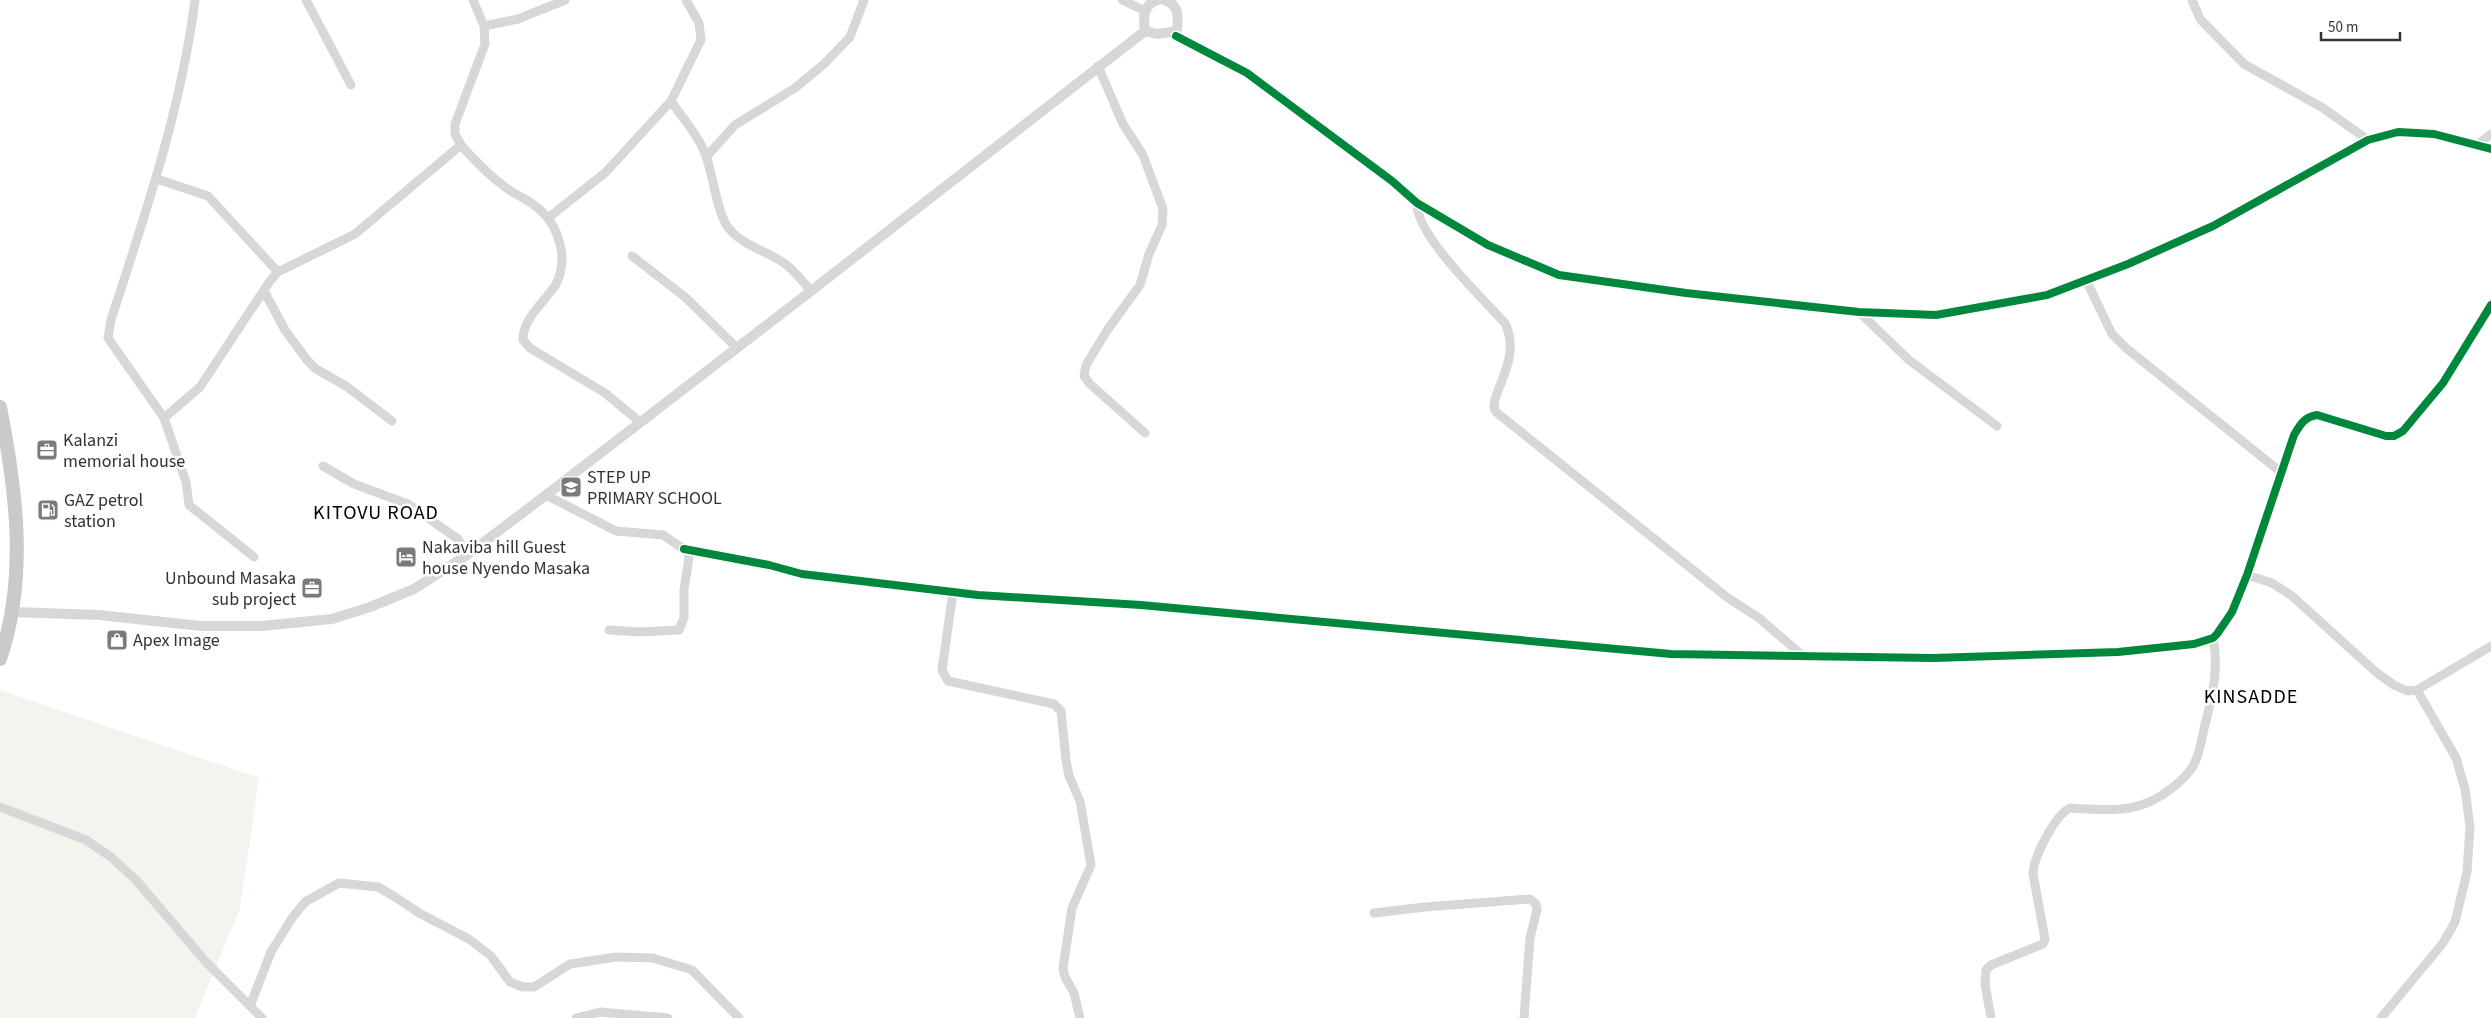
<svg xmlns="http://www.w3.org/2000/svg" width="2491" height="1018" viewBox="0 0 2491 1018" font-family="'Source Sans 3',sans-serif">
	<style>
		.green { fill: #f1f5ed }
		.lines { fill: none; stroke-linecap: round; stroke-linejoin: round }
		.minor { stroke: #d7d7d7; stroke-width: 9 }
		.tertiary { stroke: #d7d7d7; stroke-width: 10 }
		.primary { stroke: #cacaca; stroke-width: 14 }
		.cycleway-casing { stroke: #fff; stroke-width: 11 }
		.cycleway { stroke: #00873e; stroke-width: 8 }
		.labels { text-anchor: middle; stroke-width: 5; stroke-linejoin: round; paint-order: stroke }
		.poi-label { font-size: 18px; fill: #333; stroke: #fff; text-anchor: start }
		.quarter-label { font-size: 20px; letter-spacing: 1px; fill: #000; stroke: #fff }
	</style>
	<rect width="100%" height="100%" fill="#fff"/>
	<path class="green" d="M0,690l259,88 -19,130 -45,110h-195z"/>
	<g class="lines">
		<path class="minor" d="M195,0c-14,110 -50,215 -84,320l-3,18 56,80 22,64 3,23 65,52
			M306,0l45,85
			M1122,0l23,11
			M2192,0l8,19 44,45 79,44 45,32
			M484,26l34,-7 47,-19
			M1176,36l71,37 145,108 25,22 71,42 71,30 127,18 173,19 77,3 111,-20 81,-31 85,-38 155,-86 30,-8 36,2 57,15
			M1098,66l25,58 20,31 20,54 -1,16 -13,29 -9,31 -32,44 -22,36 -2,11 6,8 55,49
			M671,101c12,18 28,35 35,55 7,19 11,56 21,70 14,19 35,23 54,35 13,8 21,20 30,30
			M461,145c13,15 28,30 44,42 9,7 20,11 29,18 25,18 36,54 21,81 -11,16 -33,34 -32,54l7,8 75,45 35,29
			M2477,145l14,-11
			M706,157l29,-32 60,-37 29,-24 26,-27 14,-37
			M157,179l51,17 70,76
			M1417,203c-2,31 66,96 88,120 13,28 -1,50 -10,76l-1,8 2,5 232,186 31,20 44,38
			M548,218l58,-46 65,-71 30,-61 -2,-17 -13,-23
			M632,256l53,41 52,51
			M2086,280l26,54 14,14 156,125
			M264,291l21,39 22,30 9,9 30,17 46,35
			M1859,312l50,48 88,66
			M164,418l36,-31 70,-106 8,-9 77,-38 106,-89 -6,-11v-10l30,-80 -1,-18 -11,-26
			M323,466l31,18 54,20 50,35 9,16
			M546,495l70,36 47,4 25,17 1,6 -5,31v29l-5,12 -40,2 -30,-2
			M684,549l85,16 33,9 176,21 163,10 530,49 263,4 184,-6 76,-8 19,-6 4,-4 15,-22 15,-37 47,-140c6,-10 10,-18 23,-20l69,21h8l9,-5 40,-48 48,-78
			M2247,575l25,8 20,13 85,77 17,12 13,6 10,-1 74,-44
			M953,592l-11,78 6,11 106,23 7,7 5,49 3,16 11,25 11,64 -19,43 -9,60 2,9 9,16 6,25
			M0,807l86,33 25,17 25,23 70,82 56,56
			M1374,913l51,-6 105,-8 6,5 1,6 -7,28 -6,80
			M250,1006l21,-54 21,-34 13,-16 34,-19 39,4 17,10 24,16 50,26 22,17 19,26 13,5h11l36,-23 46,-7 37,1 39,12 47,48
			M576,1018l24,-6 68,6
			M1991,1018l-6,-34 1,-14 5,-5 52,-21 2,-5 -12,-65c0,-16 22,-59 37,-66 40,2 69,7 102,-20 9,-7 19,-16 23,-26 6,-12 7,-28 11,-41 7,-29 13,-53 7,-83
			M2381,1018l62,-75 12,-21 12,-50 3,-45 -5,-38 -9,-31 -39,-68"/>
		<path class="tertiary" d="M1158,0c-15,4 -15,18 -13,31l12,3 14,-2 5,4c2,-14 6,-31 -12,-36
			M13,612l86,3 102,11h60l71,-7 38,-12 44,-18 53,-34 79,-60 265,-204 334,-260"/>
		<path class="primary" d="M0,407c16,82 28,170 0,252"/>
		<g class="cycleway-casing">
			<path id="cycleway" d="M1176,36l71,37 145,108 25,22 71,42 71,30 127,18 173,19 77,3 111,-20 81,-31 85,-38 155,-86 30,-8 36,2 57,15
				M684,549l85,16 33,9 176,21 163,10 530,49 263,4 184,-6 76,-8 19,-6 4,-4 15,-22 15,-37 47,-140c6,-10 10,-18 23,-20l69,21h8l9,-5 40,-48 48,-78"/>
		</g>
		<use href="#cycleway" class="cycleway"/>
	</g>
	<defs>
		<g id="office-square" transform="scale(1.125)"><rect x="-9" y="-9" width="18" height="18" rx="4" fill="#7a7a7a" stroke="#fff"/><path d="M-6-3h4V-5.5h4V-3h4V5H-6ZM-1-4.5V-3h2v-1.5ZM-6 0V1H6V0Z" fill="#fff"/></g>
		<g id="school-square" transform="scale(1.125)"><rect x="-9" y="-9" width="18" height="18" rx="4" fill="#7a7a7a" stroke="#fff"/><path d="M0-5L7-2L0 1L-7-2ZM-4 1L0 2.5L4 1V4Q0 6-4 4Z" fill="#fff"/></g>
		<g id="fuel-square" transform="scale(1.125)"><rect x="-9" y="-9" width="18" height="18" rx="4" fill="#7a7a7a" stroke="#fff"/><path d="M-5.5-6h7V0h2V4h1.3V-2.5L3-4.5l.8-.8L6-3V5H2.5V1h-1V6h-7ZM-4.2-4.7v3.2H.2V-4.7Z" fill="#fff"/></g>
		<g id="hotel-square" transform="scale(1.125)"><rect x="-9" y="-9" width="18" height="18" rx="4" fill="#7a7a7a" stroke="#fff"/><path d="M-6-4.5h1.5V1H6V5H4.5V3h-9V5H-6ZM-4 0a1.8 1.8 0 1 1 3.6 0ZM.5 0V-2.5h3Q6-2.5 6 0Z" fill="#fff"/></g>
		<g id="shop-square" transform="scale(1.125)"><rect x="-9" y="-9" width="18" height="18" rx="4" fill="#7a7a7a" stroke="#fff"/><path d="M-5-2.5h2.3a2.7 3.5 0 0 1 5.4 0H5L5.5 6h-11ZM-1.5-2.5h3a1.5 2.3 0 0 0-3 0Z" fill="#fff"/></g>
	</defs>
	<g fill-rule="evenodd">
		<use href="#office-square" x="47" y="450"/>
		<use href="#school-square" x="571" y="487"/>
		<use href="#fuel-square" x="48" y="510"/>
		<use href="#hotel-square" x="406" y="557"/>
		<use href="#office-square" x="312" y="588"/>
		<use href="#shop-square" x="117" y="640"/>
	</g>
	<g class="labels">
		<g class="poi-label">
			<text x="63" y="446">Kalanzi<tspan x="63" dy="21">memorial house</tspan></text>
			<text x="587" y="483">STEP UP<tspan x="587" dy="21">PRIMARY SCHOOL</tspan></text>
			<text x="64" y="506">GAZ petrol<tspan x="64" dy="21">station</tspan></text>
			<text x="422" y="553">Nakaviba hill Guest<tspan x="422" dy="21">house Nyendo Masaka</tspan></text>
			<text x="296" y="584" text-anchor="end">Unbound Masaka<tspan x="296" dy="21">sub project</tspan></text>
			<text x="133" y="646">Apex Image</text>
		</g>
		<g class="quarter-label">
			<text x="376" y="519">KITOVU ROAD</text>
			<text x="2251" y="703">KINSADDE</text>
		</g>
	</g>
	<path d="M2321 32v8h79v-8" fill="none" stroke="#333333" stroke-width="2.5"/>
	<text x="2328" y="32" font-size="15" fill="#333333" stroke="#ffffff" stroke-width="4" paint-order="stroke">50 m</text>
</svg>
